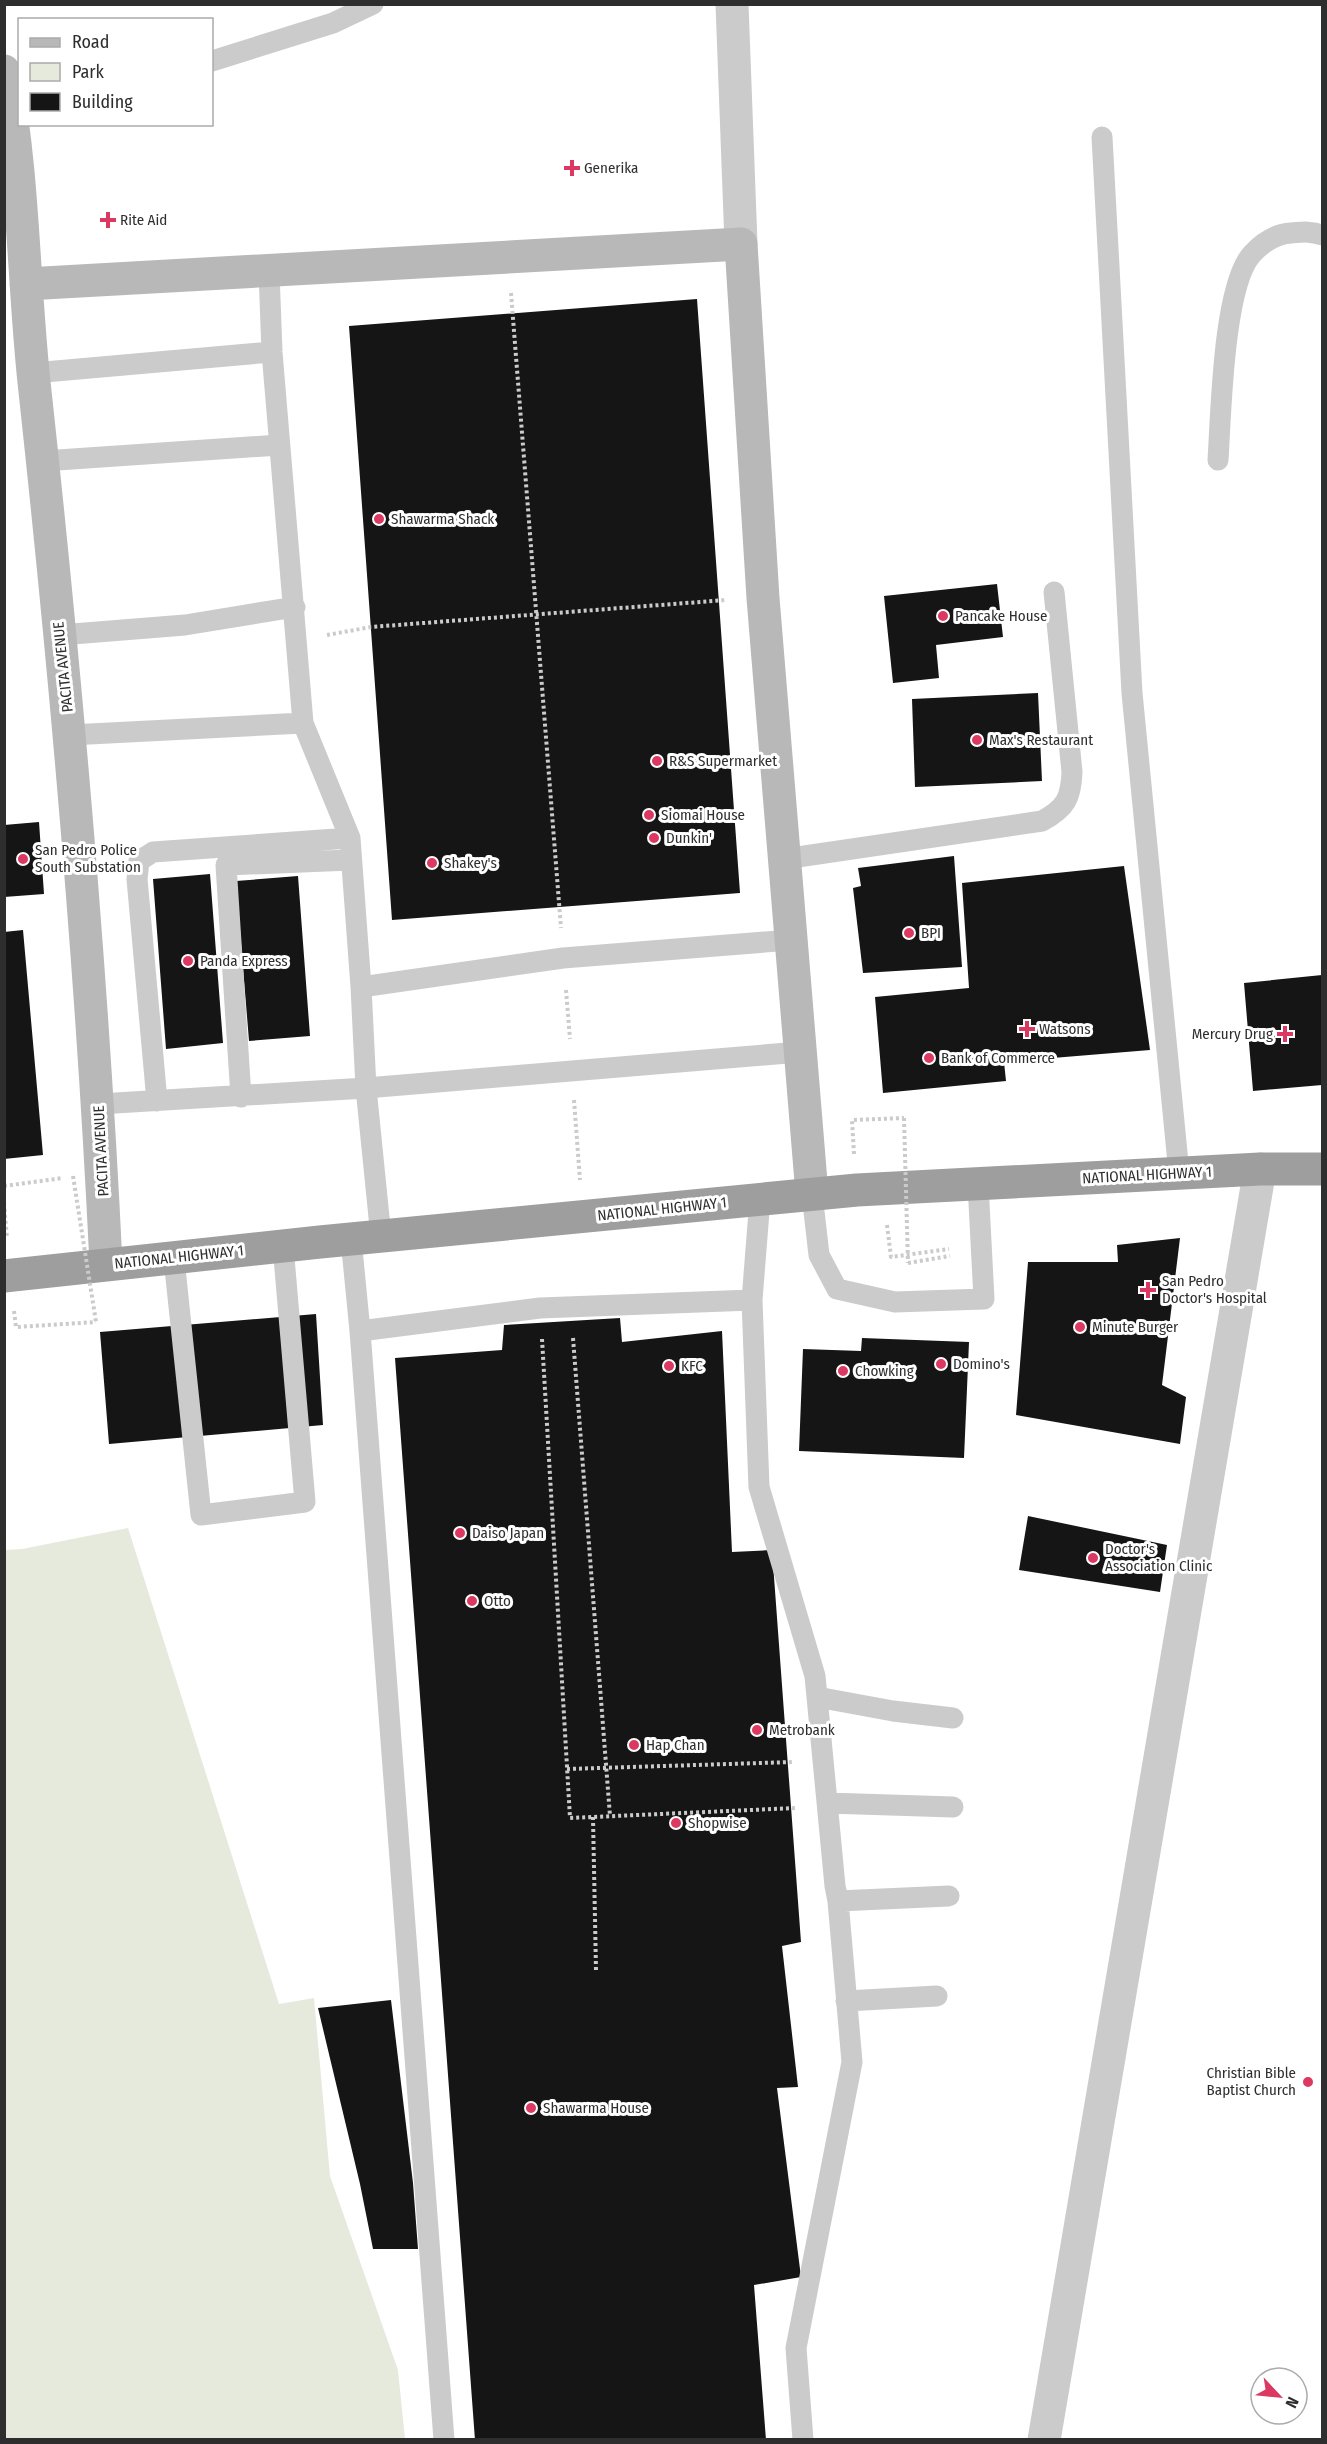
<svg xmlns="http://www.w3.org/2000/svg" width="1327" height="2444" viewBox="0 0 1327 2444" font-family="'Fira Sans Condensed',sans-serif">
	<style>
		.green { fill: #e6eadc }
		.building { fill: #151515 }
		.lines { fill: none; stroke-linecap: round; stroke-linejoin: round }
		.path { stroke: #cbcbcb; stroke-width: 4; stroke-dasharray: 3 3; stroke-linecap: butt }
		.service { stroke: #cbcbcb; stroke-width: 21 }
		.minor { stroke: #cbcbcb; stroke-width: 33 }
		.tertiary { stroke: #cbcbcb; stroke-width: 33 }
		.secondary { stroke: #b8b8b8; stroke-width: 33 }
		.trunk { stroke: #9e9e9e; stroke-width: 33 }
		.path-bridge { stroke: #cbcbcb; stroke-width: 4; stroke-dasharray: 3 3; stroke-linecap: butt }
		.poi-dot { fill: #db3961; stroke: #fff; stroke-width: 2 }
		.labels { text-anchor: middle; stroke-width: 6; stroke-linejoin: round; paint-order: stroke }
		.poi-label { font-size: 15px; fill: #2e2e2e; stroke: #fff; text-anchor: start }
		.street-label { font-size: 15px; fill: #2e2e2e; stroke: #fff }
	</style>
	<rect width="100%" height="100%" fill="#fff"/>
	<path class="green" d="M128,1528l151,476 35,-6 16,178 68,194 7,69h-400v-889l17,-1z"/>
	<path class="building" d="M697,299l43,594 -348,27 -43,-594z
		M997,584l6,53 -67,8 3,33 -46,5 -9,-87z
		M1038,693l4,88 -127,6 -3,-88z
		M39,822l5,72 -40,3v-72z
		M954,856l8,111 -99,6 -10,-85 8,-2 -3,-18z
		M1124,866l26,184 -146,12 2,19 -123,12 -8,-96 94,-9 -7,-105z
		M210,874l13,169 -57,6 -13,-170z
		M298,876l12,160 -61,5 -13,-160z
		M23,930l20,225 -39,4v-227z
		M1322,975v110l-69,6 -9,-108z
		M1180,1238l-18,147 24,12 -6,47 -164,-29 12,-153h90l-1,-17z
		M316,1314l7,111 -214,19 -9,-112z
		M620,1318l2,24 100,-11 10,221 40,-2 29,392 -19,4 16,141 -21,1 24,189 -47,8 12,155h-291l-80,-1082 107,-8 2,-25z
		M862,1338l107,4 -5,116 -165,-7 4,-102 58,2z
		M1028,1516l139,29 -7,47 -141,-22z
		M391,2000l22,183 5,66h-45l-13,-65 -42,-176z"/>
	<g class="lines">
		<path class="path" d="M511,293l50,635
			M327,635l44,-8 355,-27
			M566,990l4,49
			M574,1100l6,80
			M854,1154l-2,-34 52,-2
			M4,1186l59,-8
			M4,1203l3,35
			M887,1225l4,32 58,-8
			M908,1263l42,-7
			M14,1311l2,16 80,-5
			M573,1338l37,478
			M542,1339l28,479 226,-10
			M567,1769l226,-7
			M593,1817l3,153"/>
		<path class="service" d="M212,61l121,-38 40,-19
			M1102,137l30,556 47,480
			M269,272l3,80 31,371 47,115 11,149 5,101 15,149
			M33,373l239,-21
			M1218,460c3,-45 5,-174 34,-206 11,-12 23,-20 39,-21 12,-1 20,-2 31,2
			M43,461l236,-16
			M60,635l125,-10 110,-18
			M70,735l233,-12
			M784,859l258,-38c24,-13 29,-23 30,-49l-18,-180
			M361,987l202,-29 228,-18
			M241,1097l-15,-232 125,-5
			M157,1101l-20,-222 2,-18 14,-9 197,-14
			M99,1104l267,-16 434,-36
			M812,1194l7,61 18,34 58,13 89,-3 -6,-115
			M760,1199l-8,101 7,187 56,189 20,210 3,15 14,161 -56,286 7,92
			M351,1239l9,92 84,1109
			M174,1259l27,256 104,-13 -22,-256
			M360,1331l180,-23 212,-8
			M817,1697l76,14 60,7
			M827,1803l126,4
			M838,1901l111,-5
			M846,2001l91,-5"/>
		<path class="minor" d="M1044,2440l216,-1271"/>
		<path class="tertiary" d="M732,4l9,240"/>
		<path class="secondary" d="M4,71c20,103 19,208 30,311 32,294 58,588 72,882
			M26,284l715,-40 22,354 49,596"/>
		<path class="trunk" d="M4,1276l316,-34 537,-52 403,-21h62"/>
		<path class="path-bridge" d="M904,1118l4,145
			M73,1176l23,146"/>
	</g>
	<g class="poi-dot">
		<path d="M569 159h6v6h6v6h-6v6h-6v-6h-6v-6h6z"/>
		<path d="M105 211h6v6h6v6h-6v6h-6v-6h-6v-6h6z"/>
		<circle cx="379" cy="519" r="6"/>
		<circle cx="943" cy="616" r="6"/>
		<circle cx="977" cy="740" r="6"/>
		<circle cx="657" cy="761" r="6"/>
		<circle cx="649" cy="815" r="6"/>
		<circle cx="654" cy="838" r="6"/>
		<circle cx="23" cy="859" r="6"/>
		<circle cx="432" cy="863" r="6"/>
		<circle cx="909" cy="933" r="6"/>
		<circle cx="188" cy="961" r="6"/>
		<path d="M1024 1020h6v6h6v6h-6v6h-6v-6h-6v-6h6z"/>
		<path d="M1282 1025h6v6h6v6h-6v6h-6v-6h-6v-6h6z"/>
		<circle cx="929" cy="1058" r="6"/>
		<path d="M1145 1281h6v6h6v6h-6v6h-6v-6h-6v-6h6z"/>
		<circle cx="1080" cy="1327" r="6"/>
		<circle cx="941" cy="1364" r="6"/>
		<circle cx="669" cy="1366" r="6"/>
		<circle cx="843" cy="1371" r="6"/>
		<circle cx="460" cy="1533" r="6"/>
		<circle cx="1093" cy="1558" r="6"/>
		<circle cx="472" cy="1601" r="6"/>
		<circle cx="757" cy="1730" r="6"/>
		<circle cx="634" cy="1745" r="6"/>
		<circle cx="676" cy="1823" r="6"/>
		<circle cx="1308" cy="2082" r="6"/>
		<circle cx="531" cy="2108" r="6"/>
	</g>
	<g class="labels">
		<g class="poi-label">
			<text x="584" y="173">Generika</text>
			<text x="120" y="225">Rite Aid</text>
			<text x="391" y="524">Shawarma Shack</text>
			<text x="955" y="621">Pancake House</text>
			<text x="989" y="745">Max's Restaurant</text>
			<text x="669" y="766">R&amp;S Supermarket</text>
			<text x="661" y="820">Siomai House</text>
			<text x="666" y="843">Dunkin'</text>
			<text x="35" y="855">San Pedro Police<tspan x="35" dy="17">South Substation</tspan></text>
			<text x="444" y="868">Shakey's</text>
			<text x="921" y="938">BPI</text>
			<text x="200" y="966">Panda Express</text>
			<text x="1039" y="1034">Watsons</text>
			<text x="1273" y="1039" text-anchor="end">Mercury Drug</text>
			<text x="941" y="1063">Bank of Commerce</text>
			<text x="1162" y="1286">San Pedro<tspan x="1162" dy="17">Doctor's Hospital</tspan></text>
			<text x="1092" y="1332">Minute Burger</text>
			<text x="953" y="1369">Domino's</text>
			<text x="681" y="1371">KFC</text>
			<text x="855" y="1376">Chowking</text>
			<text x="472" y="1538">Daiso Japan</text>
			<text x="1105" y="1554">Doctor's<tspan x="1105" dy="17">Association Clinic</tspan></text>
			<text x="484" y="1606">Otto</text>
			<text x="769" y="1735">Metrobank</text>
			<text x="646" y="1750">Hap Chan</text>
			<text x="688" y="1828">Shopwise</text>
			<text x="1296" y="2078" text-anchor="end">Christian Bible<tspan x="1296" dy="17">Baptist Church</tspan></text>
			<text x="543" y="2113">Shawarma House</text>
		</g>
		<g class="street-label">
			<text transform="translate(63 667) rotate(-96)" y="5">PACITA AVENUE</text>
			<text transform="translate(101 1151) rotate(-93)" y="5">PACITA AVENUE</text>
			<text transform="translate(1147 1175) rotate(-3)" y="5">NATIONAL HIGHWAY 1</text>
			<text transform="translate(662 1209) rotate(-6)" y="5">NATIONAL HIGHWAY 1</text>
			<text transform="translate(179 1257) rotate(-6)" y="5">NATIONAL HIGHWAY 1</text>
		</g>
	</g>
	<rect width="1327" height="2444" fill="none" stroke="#2e2e2e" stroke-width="12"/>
	<rect x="18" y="18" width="195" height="108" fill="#ffffff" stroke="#ababab" stroke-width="1.5"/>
	<rect x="30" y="38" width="30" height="9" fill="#b8b8b8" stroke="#ababab" stroke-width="1.5"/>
	<text x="72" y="48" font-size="18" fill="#2e2e2e">Road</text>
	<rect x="30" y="63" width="30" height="18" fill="#e6eadc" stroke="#ababab" stroke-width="1.5"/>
	<text x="72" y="78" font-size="18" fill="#2e2e2e">Park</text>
	<rect x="30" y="93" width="30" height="18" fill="#151515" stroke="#ababab" stroke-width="1.5"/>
	<text x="72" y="108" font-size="18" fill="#2e2e2e">Building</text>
	<g transform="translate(1279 2396) rotate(116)"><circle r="28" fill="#ffffff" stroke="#ababab" stroke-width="1.5"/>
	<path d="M0-4.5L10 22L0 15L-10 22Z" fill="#db3961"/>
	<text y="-9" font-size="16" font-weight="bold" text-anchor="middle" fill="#2e2e2e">N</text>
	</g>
</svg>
